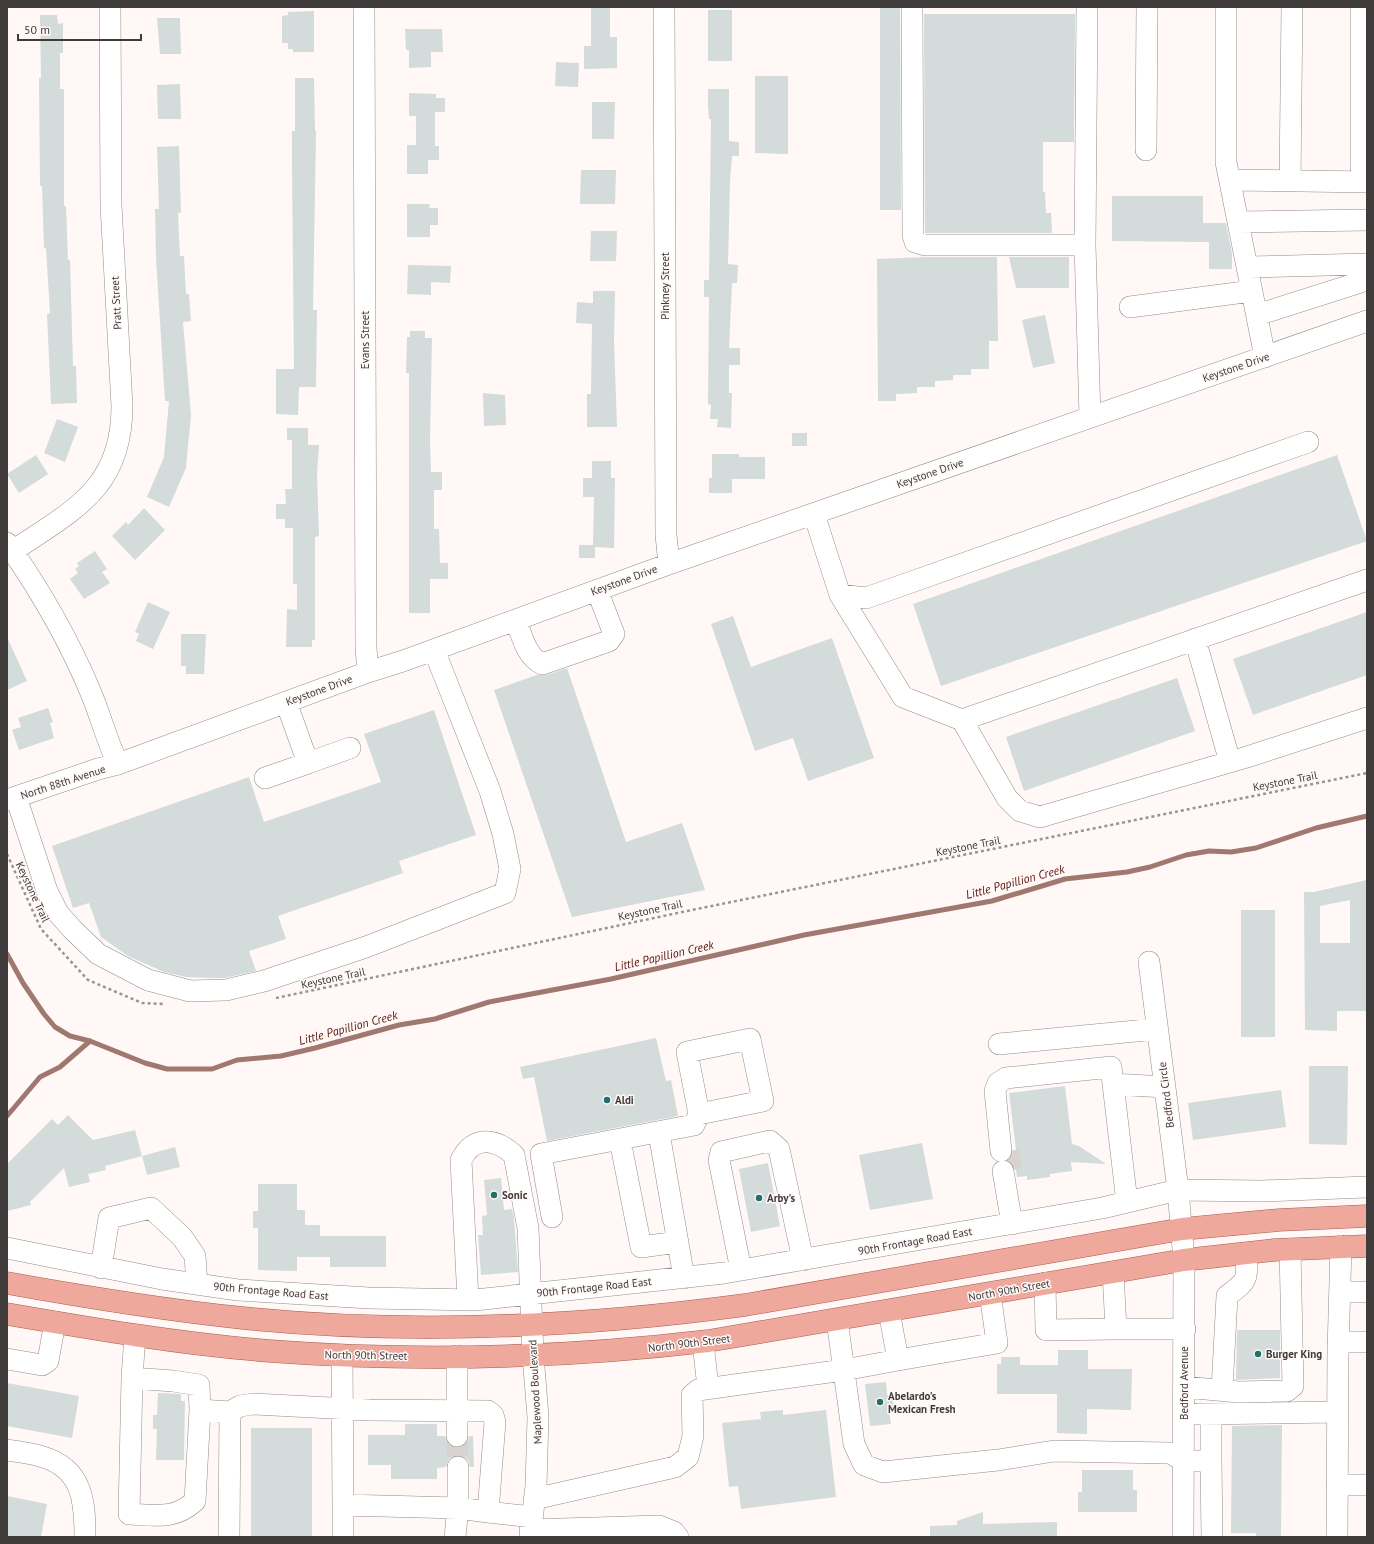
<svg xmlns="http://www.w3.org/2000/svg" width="1374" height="1544" viewBox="0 0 1374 1544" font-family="'PT Sans',sans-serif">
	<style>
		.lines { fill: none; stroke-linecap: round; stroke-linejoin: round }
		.stream { stroke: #a17870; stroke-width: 5 }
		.building { fill: #d3dbdb; fill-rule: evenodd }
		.minor-tunnel { stroke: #d8d2d1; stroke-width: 21; stroke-dasharray: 21 10; stroke-linecap: butt }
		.minor-casing { stroke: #938c8a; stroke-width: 22 }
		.major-casing { stroke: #a95c4f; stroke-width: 23 }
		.path { stroke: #999493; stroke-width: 2.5; stroke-dasharray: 3 3; stroke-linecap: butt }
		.minor { stroke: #fff; stroke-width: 21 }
		.major { stroke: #eea89c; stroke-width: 22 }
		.poi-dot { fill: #236f6d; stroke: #fff8f7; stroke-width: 1.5 }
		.labels { text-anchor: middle; stroke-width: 3; stroke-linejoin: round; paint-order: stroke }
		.street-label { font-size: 11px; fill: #3e3b3a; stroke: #fff8f7 }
		.poi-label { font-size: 11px; font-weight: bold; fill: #3e3b3a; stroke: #fff8f7; text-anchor: start }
		.water-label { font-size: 12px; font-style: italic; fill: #5a160c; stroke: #fff8f7 }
	</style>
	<rect width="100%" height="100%" fill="#fff8f7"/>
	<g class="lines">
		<path class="stream" d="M7,954l16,29 21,31 11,13 15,9 20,5 55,22 22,6h45l25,-9 44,-4 34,-8 84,-23 36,-6 54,-17 122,-23 193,-44 188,-34 73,-22 62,-7 23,-5 36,-12 23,-4 22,1 25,-4 60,-20 51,-12
			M7,1116l33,-39 20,-10 30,-26"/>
	</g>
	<path class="building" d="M591,7h19v30h7v31l-33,1v-23h7z
		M880,7h20l1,203h-21z
		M708,10h24v51h-24z
		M314,11v41h-21v-3h-5v-6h-6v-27l6,-1v-3z
		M924,14h151l-1,128h-31v50h2l1,21h5l1,20h-127z
		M40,15h17l1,9 5,-1v30h-3v36h4v117h2l2,54h2l3,106h3l1,37 -26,1 -4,-90 3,-1 -4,-65h-2l-2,-62h-2l-1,-108h2z
		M157,18h23l1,36h-21z
		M405,29h37l1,23h-12v15l-22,1v-18h-3z
		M556,62l23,1 -1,24 -23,-1z
		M755,76h33v78l-33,-1z
		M295,78h19l1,53h1l-3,179h4l-1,77h-17l-1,28 -22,-1v-45h18l-2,-202v-36h3z
		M180,84l1,35h-23l-1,-34z
		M708,89h21v52l10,1v14h-7l-2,26 -2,82 10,1 -1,18h-5l-3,65h11v17h-11v28h3l-1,35 -14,-1 1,-8h-8l1,-14 -3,-1 1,-107h-5v-17h5l2,-161h-2l-1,-13z
		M409,93l27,1v4h9v14h-10v34h4v14h-11v14h-21v-29h9v-29h-7z
		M592,102h23l-1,37h-22z
		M179,146l2,67h-3l2,43h4l2,38h3l2,27 -8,1 8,93 -5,53 -17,39 -22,-10 17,-40 5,-56h-4l-9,-143 -1,-49h4l-2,-62z
		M581,170h35l-1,34h-35z
		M1112,196h91v27h23l6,30v16h-23v-27l-97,-1z
		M407,204h23l-1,4h9v17h-8v12h-23z
		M591,231h26l-1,30h-26z
		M926,257h71l1,84h-9v28h-18v6h-18v5l-18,1v6h-18v6l-21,1v7h-18l-1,-142z
		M1009,257h60v31h-53z
		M408,265l43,1 -1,17 -19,-1v13l-24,-1z
		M593,291h22l-1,51 3,85h-30v-33h4l1,-70 -16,-1 1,-21 16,1z
		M1045,315l10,48 -22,5 -11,-48z
		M410,331h15v7h7l-2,103 1,31h11v18h-8v39h5l1,34h8v16h-18v34h-21v-240h-3l1,-36h3z
		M483,393l22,2 1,30 -22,1z
		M57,419l21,8 -13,35 -21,-9z
		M287,428h21v17h11l-2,30 2,61 -4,1v103h-3v7h-26l1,-38 10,1v-26h-4v-56h-8v-9h-9v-15h10l-1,-15h7v-49h-5z
		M792,433h15v13h-15z
		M712,454h27v3h26v22h-33v14h-23v-15h3z
		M36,455l12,19 -29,19 -12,-19z
		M1337,455l30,86 -426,145 -28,-82z
		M592,461h19v17h4l-1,70 -19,-1v11h-16v-13h14l1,-48h-11v-19h9z
		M144,508l21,22 -30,30 -23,-24 14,-14 2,3z
		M95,551l12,18 -5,3 8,11 -26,16 -14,-20 8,-6 -3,-4 4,-3 -2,-3z
		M148,602l22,10 -17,37 -17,-8 3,-7 -4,-2z
		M1367,612v63l-114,40 -20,-56z
		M733,616l18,51 81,-29 42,120 -66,23 -15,-43 -38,13 -44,-127z
		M181,634h25l-2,40h-18v-8h-5z
		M7,637l20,44 -20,9z
		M567,668l59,174 56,-19 23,67 -133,27 -78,-227 43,-15h9z
		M1177,678l18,53 -171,60 -18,-54z
		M48,708l5,14 -3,1 4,15 -35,12 -7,-20 9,-3 -3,-9z
		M434,710l42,125 -77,26 4,12 -125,43 8,23 -37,12 7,20 -32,7h-11l-27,-1 -22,-5 -36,-16 -27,-19 -12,-34 -16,5 -21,-62 197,-69 15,45 117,-40 -17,-48z
		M1367,880v131h-30v20l-32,-1 -1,-138h10zM1350,900v43h-30v-37z
		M1241,910h34v127h-34z
		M656,1038l10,43 5,-1 7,36 -131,25 -13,-64 -11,2 -3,-12z
		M1309,1066h39l-1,79 -38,-1z
		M1065,1086l7,58 7,2 27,18 -35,-2 1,9 -22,3v3l-23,3v-4l-10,1 -1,-7 -8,-10 4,-4 1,-6h3l-7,-57z
		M1281,1090l5,37 -93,13 -5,-37z
		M68,1115l25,25 42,-10 7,26 33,-9 5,20 -33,8 -5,-19 -37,10 1,4 -18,4 2,8 -21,5 -5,-19 -34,34 1,3 -24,6v-47l45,-45 6,6z
		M922,1143l11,56 -63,11 -11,-55z
		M768,1163l12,63 -29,6 -12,-63z
		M501,1178l3,32 8,-1 2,9 4,54 -37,3 -3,-40h5l-1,-19 5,-1 -3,-35z
		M258,1184h39v26h8v15h15v11h66v31h-56v-10h-33v14l-39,-1v-42h-5v-17h5z
		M1237,1330h43v48l-44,2z
		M1058,1350h30v19h44l-1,41 -44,-1v25l-30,-1v-39h-60v-30h4v-7h19v8h38z
		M886,1382l1,13h5l2,14 -5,1 2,14 -21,2 -5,-42z
		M7,1383l72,13 -7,42 -65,-12z
		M158,1393l23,1v7h4l-1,59h-28l1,-31h-4v-14h4z
		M783,1410v5l43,-5 10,87 -95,12 -3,-23 -9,1 -7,-64 39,-4 -1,-7z
		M405,1424h32v12h8l2,6 4,5 6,1 6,-2 5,-4 1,-6h4l1,31h-4l-1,-6 -5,-4 -6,-2 -6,1 -4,5 -2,6 -9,1v11h-46v-14h-23v-30h37z
		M1282,1425l-1,112h-25v-4h-25l1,-107z
		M251,1428h61v109h-61z
		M1082,1470h51v20h4v22h-59v-20h4z
		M7,1496l40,8 -6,33h-34z
		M983,1512v12l74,-2v15h-127v-11l27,-1v-4z"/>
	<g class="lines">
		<path class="minor-tunnel" d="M1008,1151l3,19
			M457,1436l1,31"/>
		<g class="minor-casing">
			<path id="minor" d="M364,7l2,641 2,24
				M664,7l2,528 3,29
				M912,7l1,228 2,7 10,3h160
				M1087,7l-2,238 5,172
				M1226,7v155l39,195
				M1361,7v161l6,12
				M1146,150l1,-143
				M1230,180l137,2
				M1290,181l2,-174
				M1239,222l128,-2
				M1248,267l119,-3
				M1130,307l122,-16
				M1257,315l110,-35
				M814,514l26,81 63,102 59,23 45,78 13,13 20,6 207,-60 120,-39
				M7,543c33,47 62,97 84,150 10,24 16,48 27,71
				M13,551c60,-41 109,-62 109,-145l-11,-201 -1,-198
				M840,595l26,3 442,-156
				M516,620c6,16 10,36 26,44l67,-23 5,-7 -17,-44
				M1195,639l35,123
				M286,702l22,61 42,-15
				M962,720l405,-140
				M265,778l43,-15
				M16,797l31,94 11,22 14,16 26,25 50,26 42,11 36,-1 38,-9 102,-34 139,-54 5,-24 -7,-35 -13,-43 -56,-141
				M7,800l91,-31 20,-5 250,-92 35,-11 266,-97 698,-243
				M1149,962l29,228 6,70 -1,277
				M999,1044l158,-15
				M1113,1084l52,3
				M659,1133l25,145
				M620,1140l21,107 37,-5
				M1001,1151l-6,-60 3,-8 8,-5 105,-11 16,135
				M1003,1171l9,53
				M552,1217l-11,-63 153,-29 5,-11 -12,-62 63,-13 13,62 -64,13
				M7,1248l155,31 76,11 131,8 106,2 249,-27 378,-65 76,-18 84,1 105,-4
				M101,1268l8,-50 42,-10 31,29 13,19 2,28
				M741,1270l-22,-110 2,-8 49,-11 9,8 24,111
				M1113,1272l3,57h69
				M1045,1283l1,47 70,-1
				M1340,1292h27
				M468,1300l-7,-140c13,-25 34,-22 53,-5l14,73 5,127 5,62 -2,69 -6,51
				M889,1311l9,49 99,-17 -7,-50
				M837,1320l17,124 10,21 19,7 115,-12 56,-9 116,2 14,8h27v-47
				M135,1335l-3,43 41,3 26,4 1,25 30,2 10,-6 13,-2 117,6 118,1 5,4 2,7 -7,90 44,5
				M703,1342l5,46
				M1338,1342h29
				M342,1355l1,150 115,3 30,4
				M457,1356v80
				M7,1359l35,6 6,-4 7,-39
				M132,1378l-3,136c26,1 46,6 66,-13l5,-91
				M1184,1387l55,5 48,-1 6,-5 -3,-137
				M1222,1390l5,-94c22,-17 20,-15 19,-43
				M1198,1414l139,-2
				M7,1450c12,2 25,3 36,7 40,12 42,45 42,80
				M1211,1461l1,76
				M1337,1485h30
				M534,1499l141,-32 13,-10 5,-21 -1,-41 6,-5 146,-20 54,-10
				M343,1505v32
				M530,1530l129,-4 15,6 4,5
				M229,1537l1,-125
				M455,1537l3,-29v-41
				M1337,1537l1,-186 3,-105"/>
		</g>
		<g class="major-casing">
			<path id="major" d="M7,1283c78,14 157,27 236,35 166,17 337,9 502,-13l437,-76 97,-9 88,-4
				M7,1314c87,15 174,30 263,37 145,11 293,7 438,-10l476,-81 90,-10 93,-4"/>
		</g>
		<path class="path" d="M7,854l34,75 47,51 54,23 21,1
			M276,998l411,-87 680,-138"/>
		<use href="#minor" class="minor"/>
		<use href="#major" class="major"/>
	</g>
	<g class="poi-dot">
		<circle cx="607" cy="1100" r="4"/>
		<circle cx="494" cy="1195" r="4"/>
		<circle cx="759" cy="1198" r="4"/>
		<circle cx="1258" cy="1354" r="4"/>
		<circle cx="880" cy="1402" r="4"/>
	</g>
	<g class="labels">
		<g class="street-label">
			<text transform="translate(665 286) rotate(-90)" y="4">Pinkney Street</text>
			<text transform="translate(116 303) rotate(-93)" y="4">Pratt Street</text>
			<text transform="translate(365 340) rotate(-90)" y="4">Evans Street</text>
			<text transform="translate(1236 367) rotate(-19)" y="4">Keystone Drive</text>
			<text transform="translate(930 473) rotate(-19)" y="4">Keystone Drive</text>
			<text transform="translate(624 580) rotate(-20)" y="4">Keystone Drive</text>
			<text transform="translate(319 690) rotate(-20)" y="4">Keystone Drive</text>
			<text transform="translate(1285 781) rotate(-11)" y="4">Keystone Trail</text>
			<text transform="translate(63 782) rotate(-18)" y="4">North 88th Avenue</text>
			<text transform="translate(968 846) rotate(-11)" y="4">Keystone Trail</text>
			<text transform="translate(33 892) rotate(65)" y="4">Keystone Trail</text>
			<text transform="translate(650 910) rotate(-12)" y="4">Keystone Trail</text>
			<text transform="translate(333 978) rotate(-12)" y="4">Keystone Trail</text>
			<text transform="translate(1166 1095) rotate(-97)" y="4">Bedford Circle</text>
			<text transform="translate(915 1241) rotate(-10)" y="4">90th Frontage Road East</text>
			<text transform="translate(594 1287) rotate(-6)" y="4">90th Frontage Road East</text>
			<text transform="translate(1009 1290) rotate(-10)" y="4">North 90th Street</text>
			<text transform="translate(271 1291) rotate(5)" y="4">90th Frontage Road East</text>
			<text transform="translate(689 1343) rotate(-7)" y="4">North 90th Street</text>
			<text transform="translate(366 1355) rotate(1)" y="4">North 90th Street</text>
			<text transform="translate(1184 1383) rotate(-90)" y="4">Bedford Avenue</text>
			<text transform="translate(535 1392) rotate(-93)" y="4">Maplewood Boulevard</text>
		</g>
		<g class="poi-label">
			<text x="615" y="1104">Aldi</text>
			<text x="502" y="1199">Sonic</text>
			<text x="767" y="1202">Arby's</text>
			<text x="1266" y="1358">Burger King</text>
			<text x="888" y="1400">Abelardo's<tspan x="888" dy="13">Mexican Fresh</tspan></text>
		</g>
		<g class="water-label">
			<text transform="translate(1015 882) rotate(-15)" y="4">Little Papillion Creek</text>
			<text transform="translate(664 956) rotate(-13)" y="4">Little Papillion Creek</text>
			<text transform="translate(348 1028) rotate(-15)" y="4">Little Papillion Creek</text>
		</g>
	</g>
	<rect width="1374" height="1544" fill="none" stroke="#3e3b3a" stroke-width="16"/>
	<path d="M18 34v6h123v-6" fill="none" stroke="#3e3b3a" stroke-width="2"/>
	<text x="24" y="34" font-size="12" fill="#3e3b3a" stroke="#fff8f7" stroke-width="3" paint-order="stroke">50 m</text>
</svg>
